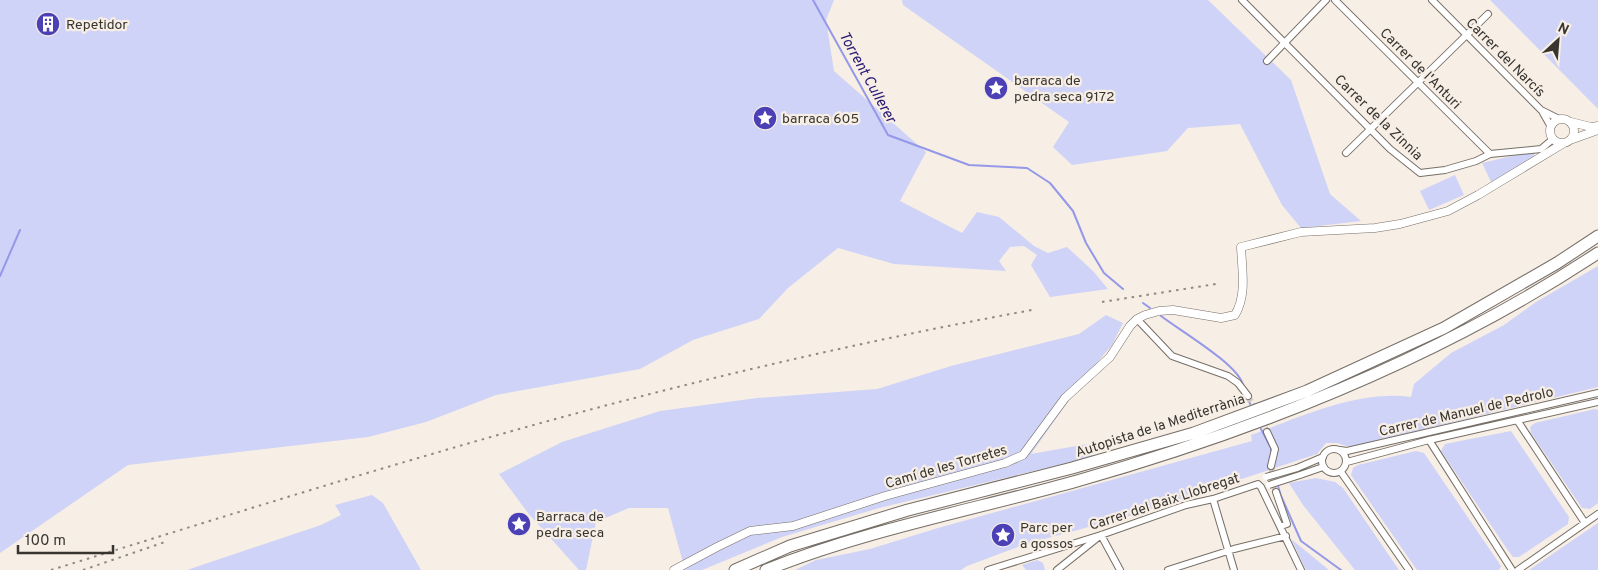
<svg xmlns="http://www.w3.org/2000/svg" width="1598" height="570" viewBox="0 0 1598 570" font-family="Overpass,sans-serif">
	<style>
		.green { fill: #cfd3f7 }
		.lines { fill: none; stroke-linecap: round; stroke-linejoin: round }
		.stream { stroke: #9498e8; stroke-width: 2 }
		.minor-tunnel { stroke: #d1c9c1; stroke-width: 6; stroke-dasharray: 6 3; stroke-linecap: butt }
		.minor-casing { stroke: #766f67; stroke-width: 8 }
		.tertiary-casing { stroke: #766f67; stroke-width: 9 }
		.motorway-casing { stroke: #766f67; stroke-width: 13 }
		.minor { stroke: #fff; stroke-width: 6 }
		.tertiary { stroke: #fff; stroke-width: 8 }
		.motorway { stroke: #fff; stroke-width: 11 }
		.rail { stroke: #8f8983; stroke-width: 2; stroke-dasharray: 2.5 5; stroke-linecap: butt }
		.minor-bridge-casing { stroke: #766f67; stroke-width: 8; stroke-linecap: butt }
		.minor-bridge { stroke: #fff; stroke-width: 6 }
		.labels { text-anchor: middle; stroke-width: 4.5; stroke-linejoin: round; paint-order: stroke }
		.poi-label { font-size: 14px; fill: #383531; stroke: #f7eee5; text-anchor: start }
		.street-label { font-size: 14px; fill: #383531; stroke: #f7eee5 }
		.water-label { font-size: 15px; font-style: italic; fill: #291975; stroke: #f7eee5 }
	</style>
	<rect width="100%" height="100%" fill="#f7eee5"/>
	<path class="green" d="M0,0h834l-8,20 8,51 92,81 -26,49 62,32 15,-21 22,5 35,29 14,7 19,-6 26,24 15,18 -58,8 -19,-32 6,-10 -13,-9 -14,1 -11,14 7,10 -112,-7 -56,-16 -50,40 -29,31 -66,21 -53,29 -144,26 -70,27 -58,15 -240,28 -128,88z
		M902,0h306l83,80 39,114 31,27 -60,7 -19,-23 -42,-81 -52,4 -21,23 -95,14 -19,-18 16,-25 -166,-117z
		M1490,0h108v109z
		M1534,151l1,10 -43,23 -10,-21z
		M1455,175l9,20 -35,15 -9,-19z
		M1598,266v121l-248,60 -13,-4h-11l-9,11 -184,61 -107,29 -59,22 -6,4h-166l21,-10 54,-11 68,-21 314,-87 -1,-6c51,-18 105,-45 160,-38l3,-13 37,-31 53,-28 32,-23z
		M1106,315l17,8 -11,22 -23,27 -58,82 56,-10 6,13 -214,51 -97,29 -80,33h-17l-17,-62h-39l-33,14 -10,48h-7l-51,-57 -29,-39 63,-32 98,-31 97,-13 120,-9 74,-23 128,-32z
		M1595,409l3,1v93l-8,6 -8,-1 -51,-75 -1,-6 5,-4z
		M1511,431l58,86 -1,7 -49,33h-6l-6,-8 -66,-98 4,-7z
		M1416,451l8,2 77,113 -2,4h-82l-66,-95 2,-7 5,-3z
		M1316,478l19,4 8,6 56,82h-44l-52,-65 -14,-22z
		M372,495l11,8 38,67h-234l134,-45 20,-10 -6,-10z
		M1598,523v47h-69z
		M1291,539l38,31h-23z
		M1037,560l6,3 2,7h-19l-4,-5z"/>
	<g class="lines">
		<path class="stream" d="M813,0l75,135 81,30 58,3 23,15 23,28 13,32 18,30 19,16
			M0,276l20,-46
			M1143,303l7,5
			M1161,316c18,14 80,50 82,70
			M1248,397l2,7
			M1261,429l10,19v6
			M1272,466l9,30 20,45 40,29"/>
		<path class="minor-tunnel" d="M1248,396l19,36
			M1271,466l5,26"/>
		<g class="minor-casing">
			<path id="minor" d="M1242,0l148,149 30,24 25,-3 31,-9 14,-7 51,-5 12,-10
				M1335,0l155,154
				M1432,0l109,110 18,9
				M1267,61l59,-61
				M1542,111l9,16
				M1346,153l142,-139
				M1137,319l35,37 56,20 10,7 10,13
				M1517,420l68,103
				M1267,432l8,17 -4,17
				M1429,440l83,130
				M1322 461a12 12 0 1 1 24 0a12 12 0 1 1-24 0Z
				M1340,450l7,1 251,-58
				M1347,462l82,-22 169,-38
				M1297,468l26,-11
				M1341,472l68,98
				M1300,475l23,-8
				M1276,492l11,32 -6,2
				M1213,499l21,71
				M988,570l113,-35 85,-30 27,-6 45,-15 3,3 40,83
				M1057,570l44,-35 19,35
				M1168,570l66,-21 52,-13
				M1518,570l80,-56"/>
		</g>
		<g class="tertiary-casing">
			<path id="tertiary" d="M1550 131a12 12 0 1 1 24 0a12 12 0 1 1-24 0Z
				M1571,122l20,5 7,-1
				M1570,140l28,-10
				M674,570l43,-23 33,-16 43,-5 92,-30 120,-33 18,-8 42,-57 45,-41 20,-31 7,-7 8,-4 14,-4 14,-1 48,8 14,-3c12,-20 7,-45 6,-68l60,-15 74,-4 25,-4 48,-13 30,-16 86,-52"/>
		</g>
		<g class="motorway-casing">
			<path id="motorway" d="M735,570l55,-24 118,-36 164,-42 122,-35 113,-42 137,-63 113,-65 41,-27
				M766,570c100,-40 207,-60 311,-89 183,-52 362,-123 521,-228"/>
		</g>
		<use href="#minor" class="minor"/>
		<use href="#tertiary" class="tertiary"/>
		<use href="#motorway" class="motorway"/>
		<path class="rail" d="M1102,302l114,-18
			M51,570c127,-39 253,-79 381,-116 197,-58 398,-107 600,-144
			M83,570l85,-29"/>
		<g class="minor-bridge-casing">
			<path id="minor-bridge" d="M1266,477l31,-9
				M1269,485l31,-10"/>
		</g>
		<use href="#minor-bridge" class="minor-bridge"/>
	</g>
	<defs>
		<g id="building-disc" transform="scale(1.25)"><circle r="9.5" fill="#4c40b7" stroke="#f7eee5"/><path d="M-4-6H4V6H1V3H-1V6H-4ZM-2.5-4.3h1.7v1.8h-1.7ZM.8-4.3h1.7v1.8H.8ZM-2.5-1h1.7V.8h-1.7ZM.8-1h1.7V.8H.8Z" fill="#fff"/></g>
		<g id="sight-disc" transform="scale(1.25)"><circle r="9.5" fill="#4c40b7" stroke="#f7eee5"/><path d="M0-6L1.8-2.2L6-1.7L2.9 1.2L3.7 5.4L0 3.3L-3.7 5.4L-2.9 1.2L-6-1.7L-1.8-2.2Z" fill="#fff"/></g>
	</defs>
	<g fill-rule="evenodd">
		<use href="#building-disc" x="48" y="24"/>
		<use href="#sight-disc" x="996" y="88"/>
		<use href="#sight-disc" x="765" y="118"/>
		<use href="#sight-disc" x="519" y="524"/>
		<use href="#sight-disc" x="1003" y="535"/>
	</g>
	<g class="labels">
		<g class="poi-label">
			<text x="66" y="29">Repetidor</text>
			<text x="1014" y="85">barraca de<tspan x="1014" dy="16">pedra seca 9172</tspan></text>
			<text x="782" y="123">barraca 605</text>
			<text x="536" y="521">Barraca de<tspan x="536" dy="16">pedra seca</tspan></text>
			<text x="1020" y="532">Parc per<tspan x="1020" dy="16">a gossos</tspan></text>
		</g>
		<g class="street-label">
			<text transform="translate(1506 57) rotate(45)" y="5">Carrer del Narcís</text>
			<text transform="translate(1421 68) rotate(45)" y="5">Carrer de l'Anturi</text>
			<text transform="translate(1379 117) rotate(44)" y="5">Carrer de la Zinnia</text>
			<text transform="translate(1466 411) rotate(-13)" y="5">Carrer de Manuel de Pedrolo</text>
			<text transform="translate(1160 425) rotate(-18)" y="5">Autopista de la Mediterrània</text>
			<text transform="translate(946 466) rotate(-16)" y="5">Camí de les Torretes</text>
			<text transform="translate(1164 501) rotate(-18)" y="5">Carrer del Baix Llobregat</text>
		</g>
		<g class="water-label">
			<text transform="translate(868 77) rotate(61)" y="5">Torrent Cullerer</text>
		</g>
	</g>
	<g transform="translate(1558 40) rotate(26)" stroke="#f7eee5" stroke-width="4" paint-order="stroke">
	<path d="M0-4L9 19L0 12L-9 19Z" fill="#383531"/>
	<text y="-8" font-size="14" font-weight="bold" text-anchor="middle" fill="#383531">N</text>
	</g>
	<path d="M18 545v8h95v-8" fill="none" stroke="#383531" stroke-width="2.5"/>
	<text x="25" y="545" font-size="15" fill="#383531" stroke="#f7eee5" stroke-width="4" paint-order="stroke">100 m</text>
</svg>
